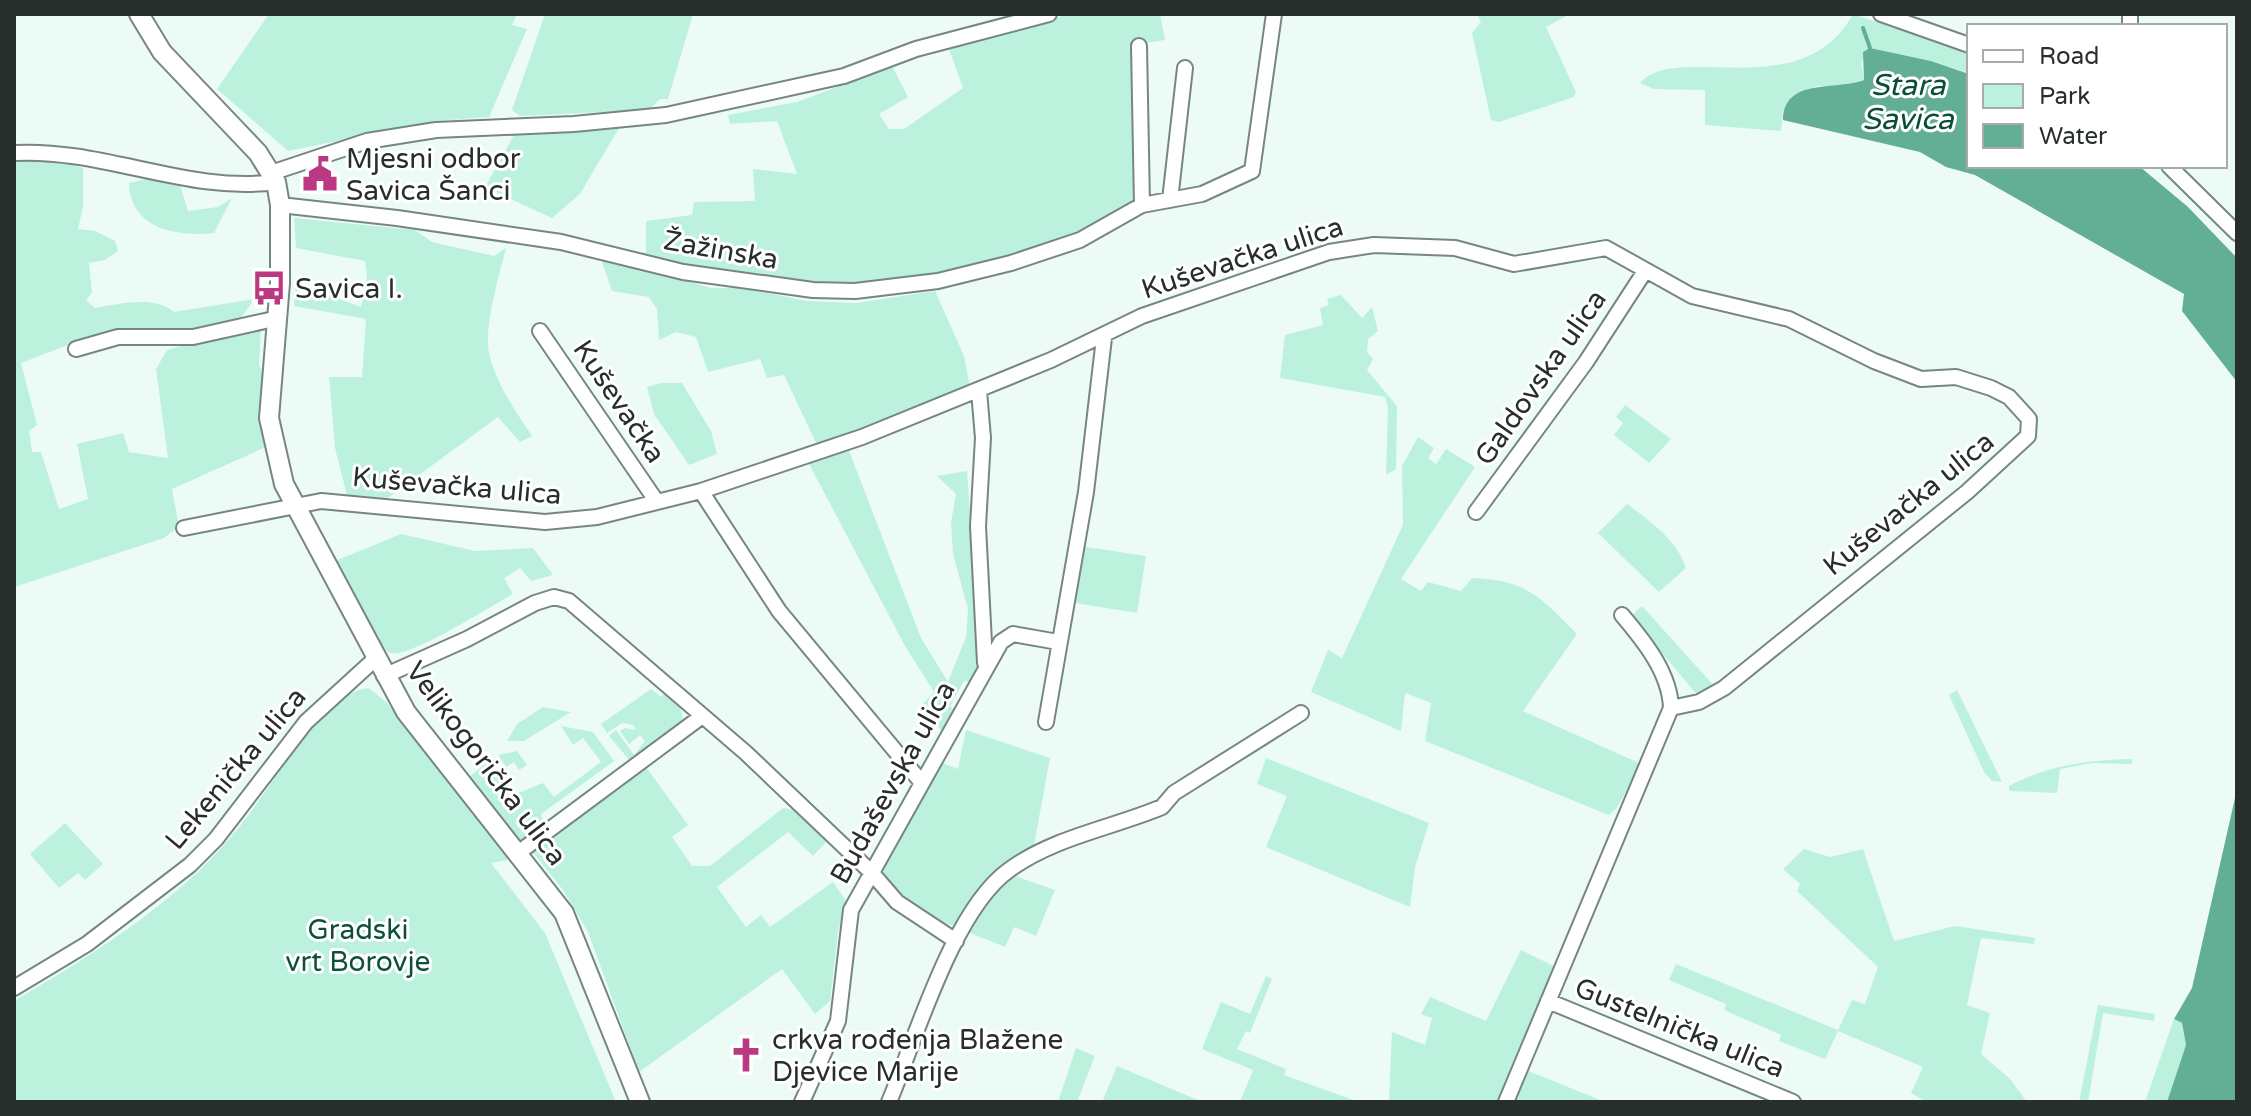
<svg xmlns="http://www.w3.org/2000/svg" width="2251" height="1116" viewBox="0 0 2251 1116" font-family="'Varela Round',sans-serif">
	<style>
		.green { fill: #bcf2dd }
		.water { fill: #63af95 }
		.lines { fill: none; stroke-linecap: round; stroke-linejoin: round }
		.stream { stroke: #63af95; stroke-width: 4 }
		.minor-casing { stroke: #788681; stroke-width: 18 }
		.tertiary-casing { stroke: #788681; stroke-width: 22 }
		.minor { stroke: #fff; stroke-width: 14 }
		.tertiary { stroke: #fff; stroke-width: 18 }
		.labels { text-anchor: middle; stroke-width: 6; stroke-linejoin: round; paint-order: stroke }
		.poi-label { font-size: 28px; fill: #282e2b; stroke: #fff; text-anchor: start }
		.street-label { font-size: 28px; fill: #282e2b; stroke: #fff }
		.park-label { font-size: 28px; fill: #0d4e3c; stroke: #fff }
		.water-label { font-size: 30px; font-style: italic; fill: #0b4d3b; stroke: #fff }
	</style>
	<rect width="100%" height="100%" fill="#ecfbf5"/>
	<path class="green" d="M269,14h248l-5,11 15,4 -38,88 -53,4 -148,30 -71,-62z
		M545,14h148l-25,85h-8l-11,11 -129,6 -8,-6z
		M1070,14h90l5,26 -21,3 -6,155c-74,57 -201,87 -294,90 -18,1 -37,-4 -55,-6 -53,-7 -104,-15 -157,-27l14,-3v-31l46,-6 2,-13 61,-1 -2,-32 44,5 -20,-53 -47,3 -2,-9 69,-13 95,-36 16,31 -29,17 10,15h15l59,-41 -14,-39z
		M1477,14h93l-24,13 30,65 -2,5 -75,25 -8,-2 -19,-87 9,-11z
		M1853,14l116,40v19l-38,-12 -61,-13 -9,15 3,17 -16,6h-32l-33,25 -2,20 -76,-6v-35l-51,-1 -14,-6c37,-42 162,24 213,-69z
		M619,128l-39,66 -28,24 -67,-31 29,-52z
		M14,157l41,3 28,8v39l-5,22 17,2 20,10 3,10 -13,9 -16,3 3,30 -6,7 9,8c24,-4 59,-13 79,4l80,-13 -14,21 -40,11 -71,-1 -37,6 -71,27 16,62 -8,6 3,21h9l18,57 29,-10 -11,-55 46,-11 6,19 39,6 -12,-89 11,-19 58,-17 36,-3 -2,35 4,8 -2,34 7,39 -96,43 7,37 -15,12 -150,49z
		M150,178l30,7 8,26 30,-4 14,-9 -18,35c-37,4 -84,-4 -85,-50z
		M294,218l121,12 17,12 62,14 12,-8c-7,28 -22,78 -17,105 7,31 26,57 43,83l-12,6 -22,-25 -113,83 -38,-5 -12,-47 -6,-71h33l4,-58 -72,-13 2,-23 65,24 6,-30 -2,-16 -69,-13z
		M600,256l111,32h31l65,13 49,2 79,-12 29,65 6,31 -152,60 -34,-72 -17,3 -7,-19 -52,13 -12,-35 -20,-5 -17,8 -2,-31 -8,-12 -37,-6z
		M1341,295l21,23 10,-11 6,24 -10,8 -1,13 6,7 -6,11 30,36 -1,63 -10,6 2,-68 -3,-10 -105,-19 5,-43 38,-10 -3,-17 9,-3 -2,-6z
		M661,383h21l29,48 6,23 -28,11 -35,-51 -7,-27z
		M1625,405l46,34 -22,24 -35,-28 9,-12 -7,-6z
		M1418,437l16,11 -6,10 8,6 10,-15 29,18 -74,112 20,12 7,-9 33,9 11,-13c55,2 68,19 105,56l-54,77 118,53 -24,44 -8,7 -184,-74 6,-38 -26,-10 -4,38 -90,-39 17,-42 14,8 61,-133 -1,-59z
		M848,448l73,190 27,44 18,-45 2,-28 -15,-55 -2,-32 5,-28 -19,-18 30,-5 13,189 -10,22 -6,-1 -14,25 5,5 -13,21 -20,-27 12,-13 -29,-46 -98,-186z
		M1627,504c23,17 50,36 59,64l-27,24 -61,-59z
		M401,534l74,17 58,-3 20,27 -22,6 -11,-13 -16,10 9,16c-20,11 -104,64 -121,59 -7,-1 -9,-7 -13,-13l-44,-79z
		M1080,546l66,10 -9,57 -68,-11z
		M1642,606l74,82 -18,8 -67,-80z
		M369,688l18,15 122,152 -2,5 -16,3 54,70 71,169h-602v-101c83,-49 174,-105 233,-184 24,-31 81,-128 122,-129z
		M651,689l10,8 4,-4c12,9 20,17 17,33l-51,36 -22,-26 7,-6 18,25 11,-14 -5,-6 -11,9 -9,-13 5,-3 11,2 -3,-5 -11,-2 -15,10 -6,-9z
		M1957,690l45,92 -10,-1 -8,-9 -35,-77z
		M543,707l28,5 -47,29h-17l10,-17z
		M561,726l32,6 21,29 -73,53 3,8 -23,21 -53,-65 18,-15 25,33 32,-13 11,14 47,-35 -18,-24 -10,7z
		M966,730l84,28 -16,87c-36,20 -57,47 -80,81 -27,-8 -61,-27 -71,-56l59,-107 16,6z
		M517,751l10,14 -8,5 -5,-8 -8,5 -8,-12z
		M1266,758l163,65 -14,44 -5,40 -144,-60 21,-51 -30,-12z
		M2132,759v5l-39,-1 -33,6 -3,24 -48,-2v-5c40,-21 78,-26 123,-27z
		M646,767l42,58 -16,12 20,29h18l73,-58 13,2 32,30 -15,16 -25,-24 -71,55 29,40 15,-12 9,12 63,-45 13,19 -8,31 -8,69 -15,13 -33,-45 -143,103 -51,-140 -25,-42 -31,-39z
		M65,823l38,41 -18,16 -7,-7 -19,15 -29,-34z
		M1804,849l26,8 33,-8 31,92 61,-15 80,12 -1,6 -53,-6 -14,67 23,8 -9,41 29,25 17,23h-100l-16,-9 12,-26 -85,-36 -13,28 -46,-18 2,-6 -57,-25 2,-6 -57,-24 7,-16 162,66 14,-30 13,4 13,-37 -81,-76 3,-7 -17,-15z
		M1012,875l43,15 -19,46 -22,-9 -9,20 -37,-15 24,-40z
		M1521,950l37,18 -57,134h-112l3,-70 33,13 7,-27 -11,-4 9,-17 56,24z
		M1266,976l6,3 -22,54 -4,-2 -9,18 49,20 -2,6 75,27h-119l13,-32 -51,-21 19,-47 29,12z
		M2098,1005l57,9 -1,7 -51,-8 -15,89h-9z
		M2174,1019l8,4 4,22 -19,57h-22z
		M1076,1048l19,8 -18,46h-19z
		M1117,1066l81,34 5,2h-101z
		M1526,1070l79,32h-93z"/>
	<path class="water" d="M1870,48l61,13 38,13v92h170l49,41 49,51v124l-55,-71 2,-17 -209,-119 -29,-8 -26,-15 -137,-32c1,-43 53,-29 81,-40l-1,-28z
		M2237,789v313h-70l19,-57 -4,-22 -8,-4 18,-31z"/>
	<g class="lines">
		<path class="stream" d="M1863,28l7,20"/>
		<g class="minor-casing">
			<path id="minor" d="M1881,14l88,31
				M2130,26v-12
				M1139,46l3,159
				M14,153c89,-5 174,41 262,29
				M2169,166l68,67
				M271,173l96,-32 69,-11 138,-6 92,-9 178,-39 72,-27 133,-35
				M1170,200l15,-132
				M280,205l117,13 164,24 122,30 130,18 42,1 83,-10 73,-18 69,-23 62,-35 60,-11 50,-23 22,-157
				M540,331l117,171
				M76,349l42,-12h75l81,-18
				M979,391l4,47 -5,88 7,137
				M701,491l78,120 143,172
				M1476,512l110,-150 59,-91
				M184,528l137,-27 224,21 52,-5 104,-26 161,-54 189,-77 91,-44 187,-64 45,-7 81,3 59,16 92,-16 86,48 97,23 85,42 47,18 35,-2 35,11 18,9 20,22 -1,17 -61,56 -243,196 -25,14 -28,6
				M384,676l83,-37 68,-36 19,-6 15,4 177,152 126,120 25,29 59,39
				M1046,722l40,-230 18,-154
				M518,853l183,-136
				M14,988l73,-44 103,-79 26,-26 90,-117 69,-63
				M1548,1001l245,101
				M802,1102l36,-81 13,-111 150,-268 12,-8 45,8
				M889,1102c27,-64 64,-192 120,-232 45,-33 103,-42 153,-63l12,-14 127,-80
				M1506,1102l165,-394c-1,-35 -27,-67 -49,-93"/>
		</g>
		<g class="tertiary-casing">
			<path id="tertiary" d="M139,14l23,38 96,101 18,29 4,23v78l-11,135 15,66 122,228 158,201 76,189"/>
		</g>
		<use href="#minor" class="minor"/>
		<use href="#tertiary" class="tertiary"/>
	</g>
	<defs>
		<g id="civic-bare" transform="scale(2.76)"><path d="M-.6-6.5H3V-4.5H.6V-3L4-1V1h2V6H-6V1h2V-1L-.6-3ZM-1.2 2.5V6h2.4V2.5Z" fill="#ba3982" stroke="#fff" stroke-width="2.5" paint-order="stroke"/></g>
		<g id="bus-bare" transform="scale(2.76)"><path d="M-5-6H5V4H4V6H2V4H-2V6H-4V4H-5ZM-3.5-4V0h7V-4ZM-3.5 1.2v1.5H-2V1.2ZM2 1.2v1.5H3.5V1.2Z" fill="#ba3982" stroke="#fff" stroke-width="2.5" paint-order="stroke"/></g>
		<g id="church-bare" transform="scale(2.76)"><path d="M-1.2-6h2.4v3.5h3.3v2.4h-3.3V6h-2.4V-.1h-3.3v-2.4h3.3Z" fill="#ba3982" stroke="#fff" stroke-width="2.5" paint-order="stroke"/></g>
	</defs>
	<g fill-rule="evenodd">
		<use href="#civic-bare" x="320" y="174"/>
		<use href="#bus-bare" x="269" y="288"/>
		<use href="#church-bare" x="746" y="1055"/>
	</g>
	<g class="labels">
		<g class="poi-label">
			<text x="346" y="168">Mjesni odbor<tspan x="346" dy="32">Savica Šanci</tspan></text>
			<text x="295" y="298">Savica I.</text>
			<text x="772" y="1049">crkva rođenja Blažene<tspan x="772" dy="32">Djevice Marije</tspan></text>
		</g>
		<g class="street-label">
			<text transform="translate(721 249) rotate(10)" y="10">Žažinska</text>
			<text transform="translate(1242 257) rotate(-18)" y="10">Kuševačka ulica</text>
			<text transform="translate(1540 377) rotate(-55)" y="10">Galdovska ulica</text>
			<text transform="translate(620 401) rotate(56)" y="10">Kuševačka</text>
			<text transform="translate(457 485) rotate(5)" y="10">Kuševačka ulica</text>
			<text transform="translate(1908 503) rotate(-39)" y="10">Kuševačka ulica</text>
			<text transform="translate(487 763) rotate(53)" y="10">Velikogorička ulica</text>
			<text transform="translate(235 768) rotate(-50)" y="10">Lekenička ulica</text>
			<text transform="translate(892 782) rotate(-61)" y="10">Budaševska ulica</text>
			<text transform="translate(1680 1027) rotate(22)" y="10">Gustelnička ulica</text>
		</g>
		<g class="park-label">
			<text x="358" y="939">Gradski<tspan x="358" dy="32">vrt Borovje</tspan></text>
		</g>
		<g class="water-label">
			<text x="1908" y="95">Stara<tspan x="1908" dy="34">Savica</tspan></text>
		</g>
	</g>
	<rect width="2251" height="1116" fill="none" stroke="#282e2b" stroke-width="32"/>
	<rect x="1967" y="24" width="260" height="144" fill="#ffffff" stroke="#a9abaa" stroke-width="2"/>
	<rect x="1983" y="50" width="40" height="12" fill="#ffffff" stroke="#a9abaa" stroke-width="2"/>
	<text x="2039" y="64" font-size="24" fill="#282e2b">Road</text>
	<rect x="1983" y="84" width="40" height="24" fill="#bcf2dd" stroke="#a9abaa" stroke-width="2"/>
	<text x="2039" y="104" font-size="24" fill="#282e2b">Park</text>
	<rect x="1983" y="124" width="40" height="24" fill="#63af95" stroke="#a9abaa" stroke-width="2"/>
	<text x="2039" y="144" font-size="24" fill="#282e2b">Water</text>
</svg>
